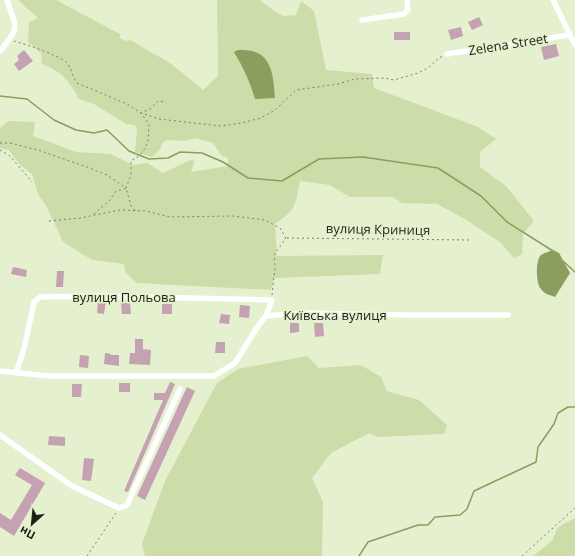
<svg xmlns="http://www.w3.org/2000/svg" width="575" height="556" viewBox="0 0 575 556" font-family="'Open Sans',sans-serif">
	<style>
		.green { fill: #cddda9 }
		.water { fill: #8b9e5e }
		.lines { fill: none; stroke-linecap: round; stroke-linejoin: round }
		.stream { stroke: #8b9e5e; stroke-width: 1.5 }
		.building { fill: #c4a2b2 }
		.path { stroke: #7a826b; stroke-width: 1; stroke-dasharray: 2 3; stroke-linecap: butt }
		.minor { stroke: #fff; stroke-width: 5.5 }
		.labels { text-anchor: middle; stroke-width: 3; stroke-linejoin: round; paint-order: stroke }
		.street-label { font-size: 13px; fill: #1d2115; stroke: #e4f0ce }
	</style>
	<rect width="100%" height="100%" fill="#e4f0ce"/>
	<path class="green" d="M18,0h38l64,34v4l6,3 4,-1 40,23 33,27 15,-14 -1,-76h43l17,13 7,3 12,-1 5,-14 13,10 12,59 46,4 2,14 104,39 18,12 -16,13v15l27,20 27,34 -11,13 -1,20 -8,4 -13,-15 -36,-24 -28,-15 -35,-1 -9,-6h-43l-20,-12 -30,-4c-5,24 -3,28 -25,43l2,32 106,-1 -3,19 -106,4 -3,12 -134,-7 -12,-11 -1,-8 -32,-4 -29,-18 -16,-35 -9,-13 -6,-20 -13,-10 -10,-14 -9,-2v-20l9,-7 26,1 -2,14 43,16 35,2 22,11 14,-2 16,10 30,-14 1,4 -3,9 37,-6v-8l-7,-3 -8,-12 -18,-5 -10,3 -18,-1 -4,2 -3,7 -8,8 -17,-5 2,-22 -2,-5 -9,-1 -32,-20 -15,-5c-9,-18 -18,-28 -37,-35l-1,-11 -13,-11 1,-20 9,-4z
		M307,356l12,12 42,-3 20,12 6,14 32,9 28,25 -3,9 -66,3 -9,-4 -38,20 -19,25 11,24 -1,54h-177l-3,-12 23,-63 52,-98 21,-14z
		M575,518v38h-42l19,-15 6,-14z"/>
	<path class="water" d="M238,50c33,-2 35,21 37,48l-20,1c-5,-17 -12,-32 -21,-47z
		M553,250l6,3 11,20 -15,24c-5,-2 -11,-3 -14,-8 -5,-5 -6,-28 0,-34 3,-2 9,-4 12,-5z"/>
	<g class="lines">
		<path class="stream" d="M0,96l27,3 27,21 22,10 18,3 13,-3 22,21 20,8 19,-1 12,-6 22,1 21,9 25,16 34,3 37,-22 44,-2 75,11 43,28 26,26 46,29
			M563,261l12,11
			M359,556l9,-14 50,-17h10l7,-8 25,-2 7,-6 7,-18 62,-29 2,-15 16,-23 4,-11 10,-6h7"/>
	</g>
	<path class="building" d="M479,17l4,8 -11,5 -4,-8z
		M461,27l2,9 -12,4 -3,-10z
		M394,32h16v8h-16z
		M556,44l3,12 -15,4 -3,-13z
		M24,50l9,11 -14,10 -5,-7 5,-4 -2,-4z
		M13,267l14,3 -1,7 -15,-3z
		M57,271h7l-1,16h-7z
		M98,300l8,1 -2,13 -7,-1z
		M121,303h9l1,11h-9z
		M162,304h10v10h-10z
		M240,305l10,1 -1,12 -10,-1z
		M221,314l9,1 -1,9 -10,-1z
		M290,323h9v9l-9,1z
		M314,323h9l1,13 -9,1z
		M135,339h8v10l8,1 -1,15 -21,-1 1,-11h5z
		M216,342h9v11h-10z
		M105,353l6,1v1h8v11l-15,-2z
		M80,355l9,1 -1,12 -9,-1z
		M170,382l5,2 -47,108 -4,-1 39,-91h-9v-7h11z
		M119,383h11v9h-11z
		M72,384h10l-1,13h-9z
		M187,387l8,4 -50,109 -8,-4z
		M49,436l16,1v9l-17,-1z
		M84,458l10,1 -3,22 -9,-1z
		M20,468l25,15 -31,53 -14,-9v-14l11,7 21,-35 -17,-10z"/>
	<g class="lines">
		<path class="path" d="M14,41c11,3 47,15 53,22 5,6 5,13 10,20l50,21 14,9 9,-4 8,-8 8,1
			M0,143h10l28,7 49,17 20,8 19,13 5,-13v-14l9,-6 4,-5 4,-8 1,-18 -8,-11 18,6 61,7 21,-3 20,-5 14,-8 21,-20 42,-6 17,-5 29,-1 10,2 24,-7 10,-5 11,-10 4,-2
			M0,150l10,6 22,26
			M94,214l16,-14 5,-8 11,-4 5,18 4,4
			M49,221l31,-3 40,-8 26,1 24,6 63,-1 32,4 15,8 6,10
			M287,238l183,2
			M272,295l3,-27 -1,-13 12,-17
			M87,556l29,-43
			M522,556l53,-48"/>
		<path class="minor" d="M553,0l22,45
			M362,20l42,-6 4,-4 -1,-10
			M0,51c21,-25 16,-22 7,-51
			M447,54l122,-19
			M0,371l48,5h166l21,-13 23,-37 8,-10 37,-3 104,2h101
			M16,373l8,-24 10,-47 6,-5 62,-1 170,4 -6,16
			M0,435l72,51 47,22 8,-3 53,-116"/>
	</g>
	<g class="labels">
		<g class="street-label">
			<text transform="translate(508 44) rotate(-9)" y="5">Zelena Street</text>
			<text transform="translate(378 229) rotate(1)" y="5">вулиця Криниця</text>
			<text x="124" y="302">вулиця Польова</text>
			<text x="335" y="320">Київська вулиця</text>
		</g>
	</g>
	<g transform="translate(32 524) rotate(207)" stroke="#e4f0ce" stroke-width="3" paint-order="stroke">
	<path d="M0-3L7 15L0 10L-7 15Z" fill="#1d2115"/>
	<text y="-6" font-size="11" font-weight="bold" text-anchor="middle" fill="#1d2115">Пн</text>
	</g>
</svg>
